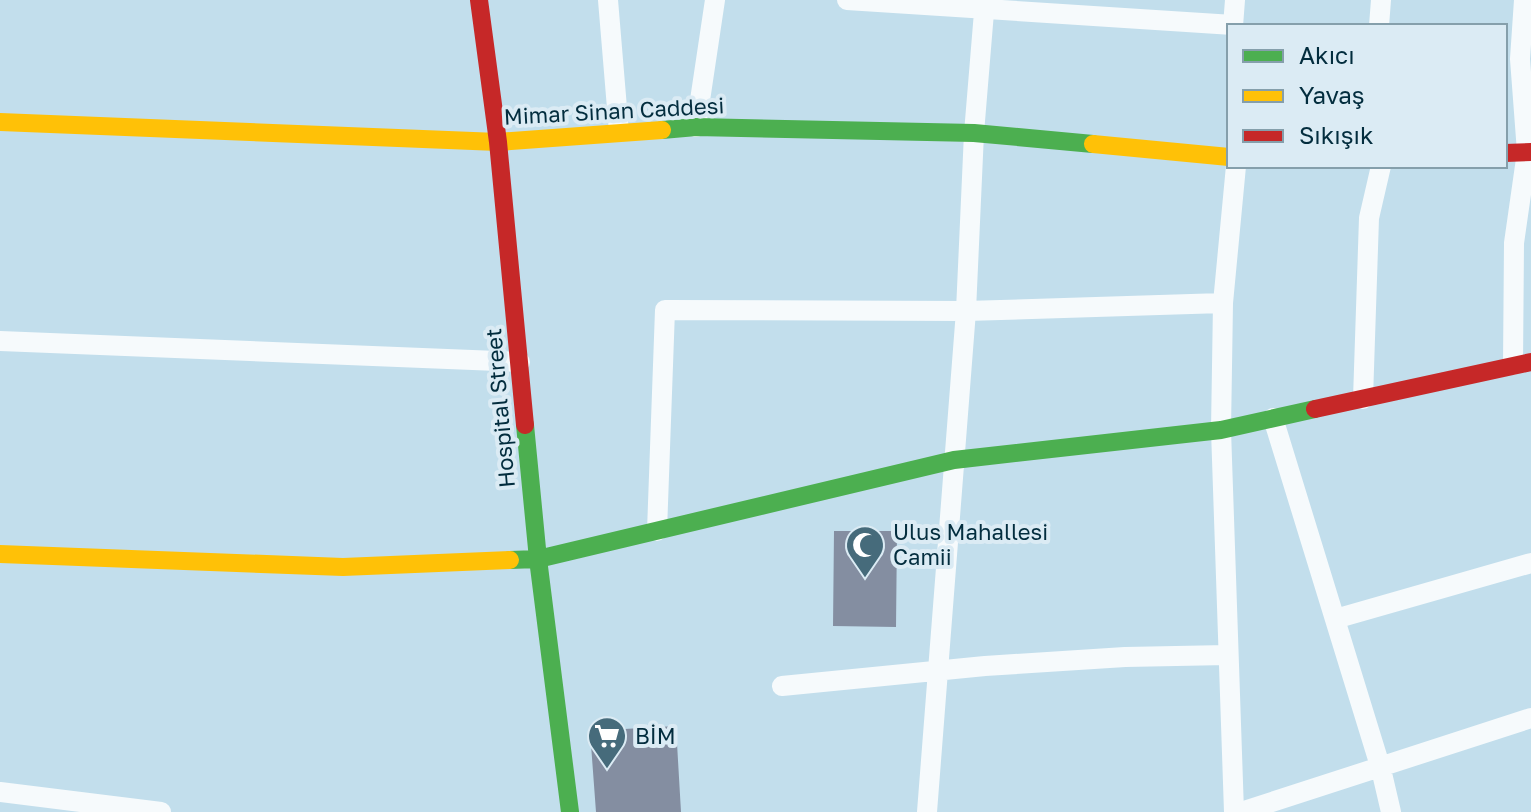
<svg xmlns="http://www.w3.org/2000/svg" width="1531" height="812" viewBox="0 0 1531 812" font-family="'Golos Text',sans-serif">
	<style>
		.building { fill: #848ea1 }
		.lines { fill: none; stroke-linecap: round; stroke-linejoin: round }
		.street { stroke: #f6fafc; stroke-width: 20 }
		.fast { stroke: #4caf50; stroke-width: 18 }
		.slow { stroke: #ffc107; stroke-width: 18 }
		.jam { stroke: #c62828; stroke-width: 18 }
		.labels { text-anchor: middle; stroke-width: 8; stroke-linejoin: round; paint-order: stroke }
		.street-label { font-size: 22px; fill: #032d3e; stroke: #dbebf4 }
		.poi-label { font-size: 22px; fill: #032d3e; stroke: #dbebf4; text-anchor: start }
	</style>
	<rect width="100%" height="100%" fill="#c2deec"/>
	<path class="building" d="M834,531h63l-1,96 -63,-1z
		M676,726l5,86h-85l-6,-81z"/>
	<g class="lines">
		<path class="street" d="M608,0l11,132
			M847,0l386,25
			M1233,26l2,-26
			M1379,26l2,-26
			M696,127l19,-127
			M0,341l520,21
			M1513,365l1,-122 13,-91 -7,-93 4,-59
			M1363,399l6,-181 12,-52
			M1273,418l108,351 10,43
			M657,531l8,-221 301,1 257,-8
			M1335,619l196,-56
			M782,686l203,-20 140,-9 102,-2
			M0,792l161,20
			M927,812l39,-501 8,-178 11,-133
			M1234,812l-13,-382 2,-127 13,-137
			M1241,812l290,-94"/>
		<path class="fast" d="M662,130l34,-3 278,6 119,11
			M525,425l13,134 32,253
			M510,560l28,-1 416,-99 267,-30 94,-21"/>
		<path class="slow" d="M0,122l498,20 164,-12
			M1093,144l136,13
			M0,554l343,13 167,-7"/>
		<path class="jam" d="M479,0l19,142 27,283
			M1505,153l26,-1
			M1315,409l216,-47"/>
	</g>
	<defs>
		<g id="mosque-pin" transform="scale(2)"><path d="M0 17L-7.5 6A9.5 9.5 0 1 1 7.5 6Z" fill="#466b7b" stroke="#dbebf4"/><path d="M3.5-4.9A6 6 0 1 0 3.5 4.9A5 5 0 1 1 3.5-4.9Z" fill="#fff"/></g>
		<g id="supermarket-pin" transform="scale(2)"><path d="M0 17L-7.5 6A9.5 9.5 0 1 1 7.5 6Z" fill="#466b7b" stroke="#dbebf4"/><path d="M-6-5.5h2.5l.6 2H6L4.5 2H-2.5L-4.4-4H-6ZM-1.5 3.2a1.3 1.3 0 1 0 .1 0ZM3 3.2a1.3 1.3 0 1 0 .1 0Z" fill="#fff"/></g>
	</defs>
	<g fill-rule="evenodd">
		<use href="#mosque-pin" x="865" y="545"/>
		<use href="#supermarket-pin" x="607" y="736"/>
	</g>
	<g class="labels">
		<g class="street-label">
			<text transform="translate(614 111) rotate(-3)" y="8">Mimar Sinan Caddesi</text>
			<text transform="translate(500 408) rotate(-95)" y="8">Hospital Street</text>
		</g>
		<g class="poi-label">
			<text x="893" y="540">Ulus Mahallesi<tspan x="893" dy="25">Camii</tspan></text>
			<text x="635" y="744">BİM</text>
		</g>
	</g>
	<rect x="1227" y="24" width="280" height="144" fill="#dbebf4" stroke="#859fab" stroke-width="2"/>
	<rect x="1243" y="50" width="40" height="12" fill="#4caf50" stroke="#859fab" stroke-width="2"/>
	<text x="1299" y="64" font-size="24" fill="#032d3e">Akıcı</text>
	<rect x="1243" y="90" width="40" height="12" fill="#ffc107" stroke="#859fab" stroke-width="2"/>
	<text x="1299" y="104" font-size="24" fill="#032d3e">Yavaş</text>
	<rect x="1243" y="130" width="40" height="12" fill="#c62828" stroke="#859fab" stroke-width="2"/>
	<text x="1299" y="144" font-size="24" fill="#032d3e">Sıkışık</text>
</svg>
